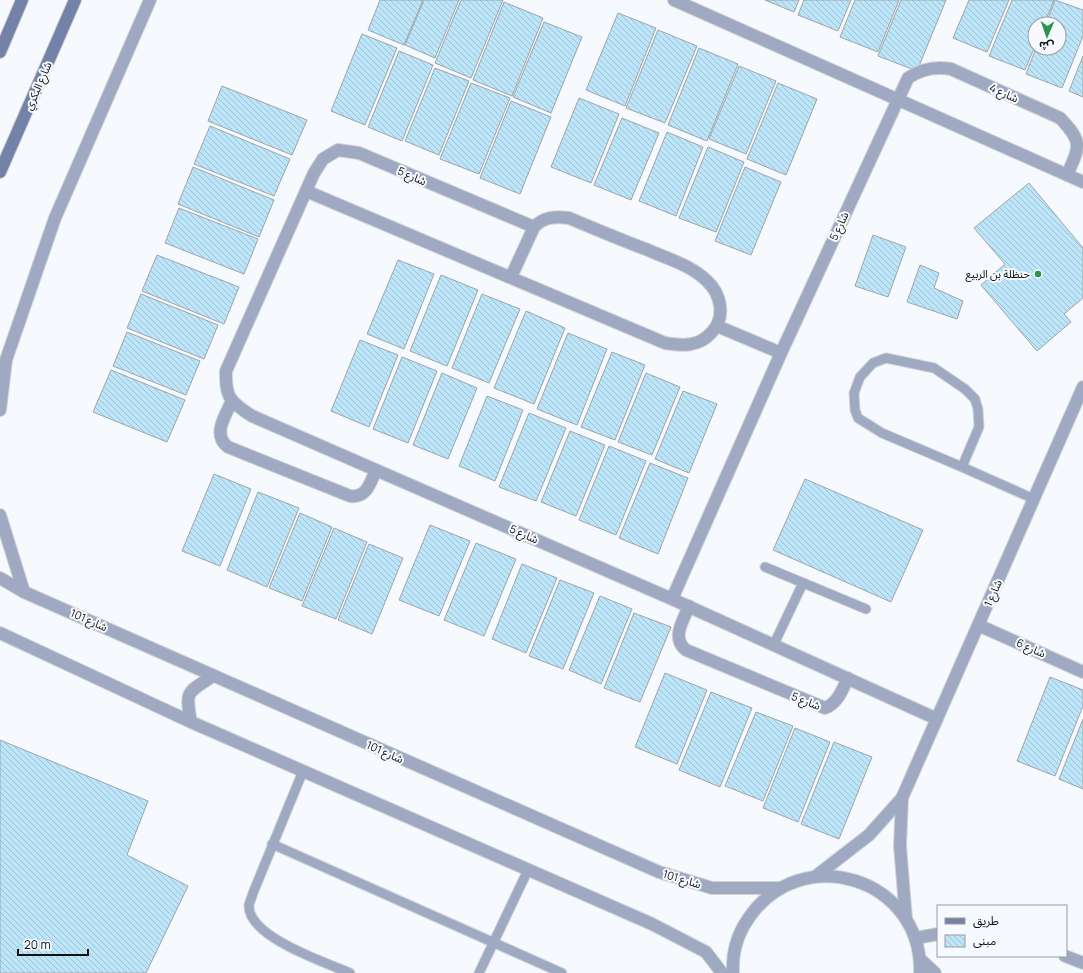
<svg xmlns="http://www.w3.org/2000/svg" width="1083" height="973" viewBox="0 0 1083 973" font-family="Manrope,'Noto Sans Arabic',sans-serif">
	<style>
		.building { fill: url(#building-back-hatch); stroke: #9fa4a6 }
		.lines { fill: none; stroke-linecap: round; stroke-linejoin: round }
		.service-casing { stroke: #d1d4d7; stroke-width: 11 }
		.minor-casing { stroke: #d1d4d7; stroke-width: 14 }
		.tertiary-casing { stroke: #d1d4d7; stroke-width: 14 }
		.secondary-casing { stroke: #d1d4d7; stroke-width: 14 }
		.service { stroke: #9fa9c2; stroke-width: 9 }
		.minor { stroke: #9fa9c2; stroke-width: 12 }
		.tertiary { stroke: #9fa9c2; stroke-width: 12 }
		.secondary { stroke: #7482a7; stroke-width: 12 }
		.poi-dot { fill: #2c954c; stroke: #f6f9fd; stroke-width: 1.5 }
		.labels { text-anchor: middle; stroke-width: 4; stroke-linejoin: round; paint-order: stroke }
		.street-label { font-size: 11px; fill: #0f1011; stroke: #f6f9fd }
		.poi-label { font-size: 11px; fill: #0f1011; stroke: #f6f9fd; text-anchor: end }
	</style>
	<defs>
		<pattern id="building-back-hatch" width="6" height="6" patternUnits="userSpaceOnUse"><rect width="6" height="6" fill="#bce5f9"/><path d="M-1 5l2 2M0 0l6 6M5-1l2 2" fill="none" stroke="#a0c3d4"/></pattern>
	</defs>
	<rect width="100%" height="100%" fill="#f6f9fd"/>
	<path class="building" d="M380,0h43l-19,45 -36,-15z
		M424,0h35l-24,58 -30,-13z
		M461,0h42l-32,78 -36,-15z
		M765,0h34l-5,12z
		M804,0h47l-13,31 -40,-16z
		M855,0h44l-21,52 -38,-15z
		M901,0h45l-29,71 -39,-15z
		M969,0h40l-22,52 -34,-14z
		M1012,0h42l-10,24h-9v22l-10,24 -36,-14z
		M1055,0l28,10v26l-21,52 -36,-14 10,-26h23v-24h-13z
		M504,2l39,16 -31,78 -39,-16z
		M618,13l38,15 -31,78 -39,-16z
		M544,22l38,15 -31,76 -38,-16z
		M658,30l39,16 -32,77 -39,-15z
		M362,34l35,14 -32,77 -34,-14z
		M699,48l39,16 -31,77 -39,-16z
		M399,51l34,14 -31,76 -34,-14z
		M1083,56v41l-14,-6z
		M739,66l37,15 -30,73 -37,-15z
		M435,68l34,13 -30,74 -34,-14z
		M471,83l39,15 -31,76 -39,-15z
		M778,83l39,16 -31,76 -39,-16z
		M222,86l85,34 -15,35 -84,-34z
		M579,98l40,16 -28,69 -40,-16z
		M511,101l40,16 -31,77 -40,-16z
		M622,118l37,15 -28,67 -37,-15z
		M210,126l80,33 -16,37 -80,-32z
		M667,132l36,15 -27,69 -37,-15z
		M708,147l36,15 -28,70 -37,-14z
		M193,167l81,33 -15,37 -81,-33z
		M745,167l36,15 -30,73 -36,-14z
		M1029,183l54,65v50l-19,16 7,8 -34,29 -56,-66 24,-21 -31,-36z
		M179,208l79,31 -14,35 -79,-31z
		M873,235l33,12 -18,50 -33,-11z
		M157,255l82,32 -15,37 -82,-33z
		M398,260l36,14 -30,75 -37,-15z
		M920,265l19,8 -5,15 29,13 -6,18 -50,-17z
		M441,275l37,15 -31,76 -37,-15z
		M141,294l77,31 -14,34 -77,-31z
		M482,294l38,15 -31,74 -37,-15z
		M526,311l39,17 -31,76 -40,-16z
		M127,332l73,29 -14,34 -73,-29z
		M568,333l39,16 -30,76 -40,-16z
		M360,340l38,15 -29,72 -38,-16z
		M612,352l33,13 -30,75 -34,-13z
		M402,357l35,14 -29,72 -35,-14z
		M111,370l74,30 -18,42 -74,-30z
		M442,373l35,15 -29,71 -35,-14z
		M646,373l34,14 -28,68 -34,-13z
		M683,391l34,13 -28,69 -34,-14z
		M487,396l36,14 -28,71 -36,-15z
		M529,413l37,15 -30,73 -37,-14z
		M570,431l35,14 -29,71 -35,-14z
		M609,446l37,15 -30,74 -37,-15z
		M650,463l38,15 -30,76 -39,-16z
		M214,474l37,15 -31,77 -38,-15z
		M805,479l118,51 -32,72 -118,-52z
		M258,492l41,16 -32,79 -40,-17z
		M300,513l32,14 -30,74 -33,-13z
		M430,525l40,16 -31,75 -40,-16z
		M334,528l33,14 -31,77 -34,-13z
		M476,543l40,16 -32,77 -40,-16z
		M369,544l34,14 -31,76 -34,-14z
		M522,564l35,14 -31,75 -34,-14z
		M560,580l34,13 -31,76 -34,-13z
		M600,596l32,13 -31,75 -32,-14z
		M634,613l37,14 -31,75 -36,-14z
		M665,673l42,17 -30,74 -42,-17z
		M1050,677l33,13v16l-28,70 -38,-15z
		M711,692l41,16 -32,79 -41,-17z
		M756,712l37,14 -30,75 -38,-15z
		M1083,719v70l-24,-10z
		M795,728l35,14 -32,80 -35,-14z
		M0,740l148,61 -21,54 61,31 -42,87h-146z
		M834,742l38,15 -33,82 -38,-15z"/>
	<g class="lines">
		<g class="service-casing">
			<path id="service" d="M962,467l17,-40 -1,-18 -3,-10 -10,-10 -31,-21 -48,-10 -13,5 -13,14 -6,16 1,17 3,8 24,15 80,34 72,32
				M765,567l101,42
				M774,644l29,-61
				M303,771l-50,122c-1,4 -3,8 -4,12 -2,32 78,58 101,68
				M272,844l290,129
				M479,973l49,-103"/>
		</g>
		<g class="minor-casing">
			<path id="minor" d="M674,0l409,182
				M306,191l359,152c18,3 34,4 47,-11 14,-15 9,-38 -5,-51 -16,-16 -39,-22 -59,-31 -27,-10 -53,-21 -79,-32 -15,-2 -25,-1 -35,9l-23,50
				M534,227l-175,-74 -21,-3 -15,9 -9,14 -88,198c-1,26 4,31 26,45l420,183 265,120
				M717,326l64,27
				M232,401c-7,15 -20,34 -4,46l122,49c17,2 20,-13 26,-26
				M0,410l6,-50 49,-142 95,-218
				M0,515l24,77
				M672,599l109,-246 127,-275c13,-9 26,-12 43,-9l109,49c23,24 20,28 7,57
				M689,606c-6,15 -18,32 -3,44l139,58c13,-5 17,-18 23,-30
				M978,625l105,47
				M902,798l-2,48 6,73
				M816,876l53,-41 33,-37 181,-411
				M916,938l22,-4
				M1065,956l18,7"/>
		</g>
		<g class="tertiary-casing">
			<path id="tertiary" d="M0,578l24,14 635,280 53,16h68
				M0,633l191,89 461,202 54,28 16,21
				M191,722c-6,-32 -4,-29 22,-46
				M920,959l15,14
				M733,973c-1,-20 4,-38 15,-54 53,-79 175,-41 172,54"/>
		</g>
		<g class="secondary-casing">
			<path id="secondary" d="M0,52l22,-52
				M0,172l75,-172"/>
		</g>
		<use href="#service" class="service"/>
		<use href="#minor" class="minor"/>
		<use href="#tertiary" class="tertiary"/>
		<use href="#secondary" class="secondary"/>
	</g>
	<circle class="poi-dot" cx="1038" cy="274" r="4"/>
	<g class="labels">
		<g class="street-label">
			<text transform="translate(38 86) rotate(-66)" y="4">شارع البكري</text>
			<text transform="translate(1004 93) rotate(24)" y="4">شارع 4</text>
			<text transform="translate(412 176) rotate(23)" y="4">شارع 5</text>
			<text transform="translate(839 226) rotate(-65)" y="4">شارع 5</text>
			<text transform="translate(524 534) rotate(24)" y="4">شارع 5</text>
			<text transform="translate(993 593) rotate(-66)" y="4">شارع 1</text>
			<text transform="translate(89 620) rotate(24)" y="4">شارع 101</text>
			<text transform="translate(1031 648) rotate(24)" y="4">شارع 6</text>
			<text transform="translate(806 701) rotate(21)" y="4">شارع 5</text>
			<text transform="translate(385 752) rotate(24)" y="4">شارع 101</text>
			<text transform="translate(682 879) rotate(17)" y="4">شارع 101</text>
		</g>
		<g class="poi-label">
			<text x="1030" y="278">حنظلة بن الربيع</text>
		</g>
	</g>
	<rect x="937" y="905" width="130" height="52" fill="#f6f9fd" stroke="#9a9c9f"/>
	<rect x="945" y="918" width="20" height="6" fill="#7482a7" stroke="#9a9c9f"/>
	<text x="973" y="925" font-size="12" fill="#0f1011">طريق</text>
	<rect x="945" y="935" width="20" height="12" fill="url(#building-back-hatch)" stroke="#9a9c9f"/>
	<text x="973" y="945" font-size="12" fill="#0f1011">مبنى</text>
	<g transform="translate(1047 36) rotate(182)"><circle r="19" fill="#f6f9fd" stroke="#9a9c9f"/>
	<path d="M0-3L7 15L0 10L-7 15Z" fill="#2c954c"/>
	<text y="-6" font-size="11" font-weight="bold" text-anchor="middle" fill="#0f1011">ش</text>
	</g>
	<path d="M18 949v6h70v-6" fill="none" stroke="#0f1011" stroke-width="2"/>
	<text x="24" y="949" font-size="12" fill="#0f1011" stroke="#f6f9fd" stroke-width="3" paint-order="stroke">20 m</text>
</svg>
